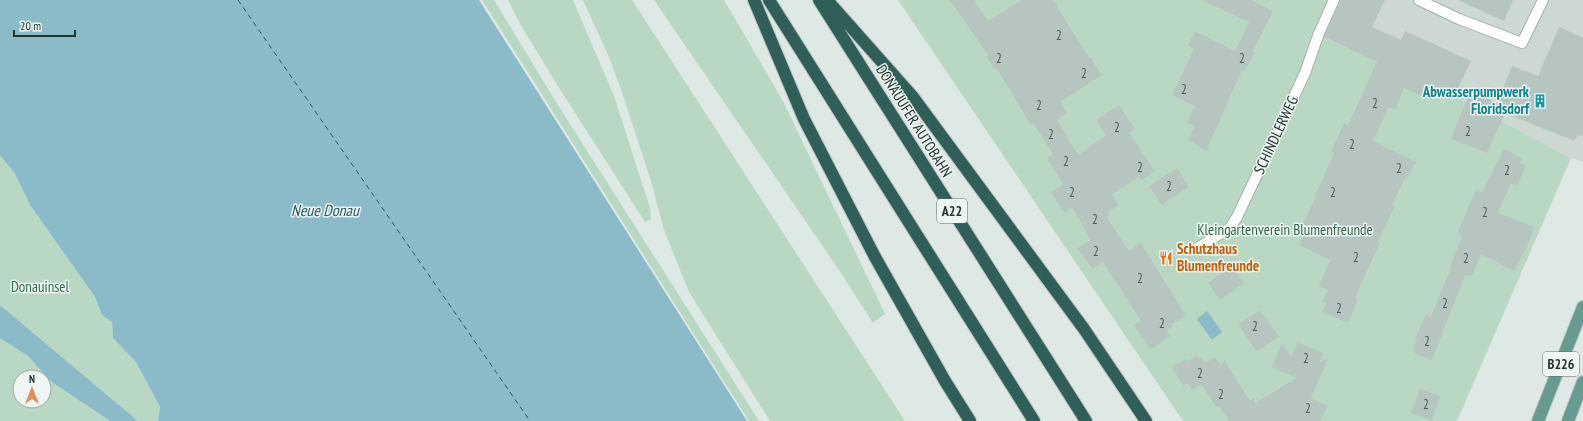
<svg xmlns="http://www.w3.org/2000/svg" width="1583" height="421" viewBox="0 0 1583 421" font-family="'PT Sans Narrow',sans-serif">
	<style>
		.built { fill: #cdd8d3 }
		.green { fill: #b9d8c3; fill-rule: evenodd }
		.water { fill: #8bbac9 }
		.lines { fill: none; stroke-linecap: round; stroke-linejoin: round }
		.ferry { stroke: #225a6b; stroke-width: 1; stroke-dasharray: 5 4; stroke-linecap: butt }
		.building { fill: #b7c5c1 }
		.lane-casing { stroke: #a2afab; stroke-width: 12 }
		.primary-casing { stroke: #bcc3c2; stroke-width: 14 }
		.highway-casing { stroke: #bcc3c2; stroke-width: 14 }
		.lane { stroke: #fff; stroke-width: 10 }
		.primary { stroke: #679a90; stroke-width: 12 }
		.highway { stroke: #305f59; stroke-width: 12 }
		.labels { text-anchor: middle; stroke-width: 3; stroke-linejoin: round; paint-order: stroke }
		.number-label { font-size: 13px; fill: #465a56 }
		.shield { fill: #eef5f2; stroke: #5e6f6c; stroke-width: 1 }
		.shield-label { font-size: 14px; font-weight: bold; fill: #213632 }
		.culture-label { font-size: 15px; font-weight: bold; fill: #0d838f; stroke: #eef5f2; text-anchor: end }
		.street-label { font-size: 15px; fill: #213632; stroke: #eef5f2 }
		.park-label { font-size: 15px; fill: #30694a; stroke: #eef5f2 }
		.food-label { font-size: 15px; font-weight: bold; fill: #c56008; stroke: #eef5f2; text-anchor: start }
		.water-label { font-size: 16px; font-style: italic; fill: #225a6b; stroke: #eef5f2 }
	</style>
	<rect width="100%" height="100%" fill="#dee8e4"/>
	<path class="built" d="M1329,0h254v162l-12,-4 -106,-56 -151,-69z"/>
	<path class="green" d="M482,0h12l62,102 203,319h-10z
		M508,0h65l41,96 36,112 1,11 -6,3 -89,-139 -37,-61z
		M583,0h49l273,421h-135l-81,-129 -25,-62 -13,-49 -28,-86 -14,-38z
		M654,0h70l59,101 102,213 -12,9 -34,-53z
		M898,0h431l-15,33 151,69 106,56 -114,263h-274z
		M0,155l15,19 15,31 65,92 7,18 10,7 1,16 23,24 24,45 -2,14h-20l-138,-116z
		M0,338l28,18 22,25 60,40h-110zM20,377h24v24h-24z"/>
	<path class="water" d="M0,0h479l268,421h-589l2,-14 -24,-45 -23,-24 -1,-16 -10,-7 -7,-18 -65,-92 -15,-31 -15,-19z
		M0,305l138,116h-28l-60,-40 -22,-25 -28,-18z
		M1207,311l15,21 -10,8 -15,-21z"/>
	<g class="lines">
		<path class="ferry" d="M238,0l292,421"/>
	</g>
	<path class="building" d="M950,0h24l14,21 34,-21h31l36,58 1,-1 12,18 -42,27 7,11 -10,7 21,35 28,-20 -10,-15 23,-15 16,24 -6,4 26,38 -14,9 -2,-3 -27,17 6,11 -11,8 3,4 -3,1 22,33 12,-8 45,73 -14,8 1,2 -6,4 3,6 -20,14 -16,-25 7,-4 -38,-59 -11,7 -14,-21 13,-8 -19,-33 -8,6 -13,-21 12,-8 -16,-26 6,-4 -20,-31 -2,2 -34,-56 -2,1 -9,-14 2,-1z
		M1201,0h50l22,11 -20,40 2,1 -10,20 -3,-2 -36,81 -18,-11 7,-14 -8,-4 8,-16 -23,-11 22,-46 -6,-3 7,-15 40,20 14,-29z
		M1341,0h44l-13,27 29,13 4,-9 66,30 -17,36 -17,-7 -5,10 -28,-12 -9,22 -6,-3 -16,34 43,21 -8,15 -2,-1 -14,29 3,1 -17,36 2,1 -25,54 3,2 -10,24 -26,-11 4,-9 -4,-1 6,-12 -9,-4 11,-26 -31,-15 5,-11 -5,-2 16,-34h-1l20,-45 -3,-1 13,-29 4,2 29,-63 -53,-25z
		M1458,0h55l-9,21z
		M1559,27l24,11v98l-5,-1 -4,6 -69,-28 -18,40 -36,-14 19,-48 27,12 15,-37 26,10z
		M1504,149l18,9 -2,5 6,3 -9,20 -6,-3 -13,30 37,14 -10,24h-1l-10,20 -33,-17 -9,22 -7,-1 -33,85 -18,-7 1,-3 -2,-1 4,-10 -2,-1 11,-24 5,2 20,-48 -1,-1 12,-31 -5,-2 19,-44 6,3z
		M1177,168l12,19 -27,18 -13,-19z
		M1231,266l13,17 -24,17 -12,-17z
		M1260,310l19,27 -22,15 -19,-28z
		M1298,342l25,11 -4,10 9,-5 -17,40 17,8 -8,15h-91l-10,-15 -2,2 -16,-24 -9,6 -4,-7 -5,3 -11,-19 13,-8 2,3 10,-7 2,4 2,-2 4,6 10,-6 5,8 5,-4 25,40 3,-3 3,5 40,-25 -24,-11 10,-24 9,13z
		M1420,389l20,7 -8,24 -21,-7z"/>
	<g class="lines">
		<g class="lane-casing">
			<path id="lane" d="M1419,0l40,19 63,24 21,-43
				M1194,250l36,-22 7,-11 68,-144 14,-40 15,-33"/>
		</g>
		<g class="primary-casing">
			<path id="primary" d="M1538,421l45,-114
				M1568,421l15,-39"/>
		</g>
		<g class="highway-casing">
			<path id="highway" d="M754,0l50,119 71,138 70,124 25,40
				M769,0l265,421
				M819,0l267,421
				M827,0l86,97 171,232 62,92"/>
		</g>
		<use href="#lane" class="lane"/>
		<use href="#primary" class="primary"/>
		<use href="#highway" class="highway"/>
	</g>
	<defs>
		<g id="building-bare" transform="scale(1.08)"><path d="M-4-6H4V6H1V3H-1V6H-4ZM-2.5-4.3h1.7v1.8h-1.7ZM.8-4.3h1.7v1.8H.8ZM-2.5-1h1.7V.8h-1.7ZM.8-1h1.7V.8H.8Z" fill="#0f9aa8" stroke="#eef5f2" stroke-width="2.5" paint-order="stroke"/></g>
		<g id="restaurant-bare" transform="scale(1.08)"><path d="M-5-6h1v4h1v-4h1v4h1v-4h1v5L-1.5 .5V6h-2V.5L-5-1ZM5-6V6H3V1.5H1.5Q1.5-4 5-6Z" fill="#e8710a" stroke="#eef5f2" stroke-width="2.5" paint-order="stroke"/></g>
	</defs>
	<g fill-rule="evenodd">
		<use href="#building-bare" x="1540" y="101"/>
		<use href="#restaurant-bare" x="1166" y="258"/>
	</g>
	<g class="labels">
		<g class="number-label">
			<text x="1059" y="40">2</text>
			<text x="999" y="63">2</text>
			<text x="1242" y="63">2</text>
			<text x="1084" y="78">2</text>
			<text x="1184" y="94">2</text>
			<text x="1375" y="108">2</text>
			<text x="1039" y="110">2</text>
			<text x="1117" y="132">2</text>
			<text x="1468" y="136">2</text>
			<text x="1051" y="139">2</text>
			<text x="1352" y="149">2</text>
			<text x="1066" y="166">2</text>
			<text x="1140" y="172">2</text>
			<text x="1399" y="173">2</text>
			<text x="1507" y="175">2</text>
			<text x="1169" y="191">2</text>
			<text x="1072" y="197">2</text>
			<text x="1333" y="197">2</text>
			<text x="1485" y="217">2</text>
			<text x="1095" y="224">2</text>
			<text x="1096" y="256">2</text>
			<text x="1356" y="262">2</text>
			<text x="1466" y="263">2</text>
			<text x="1140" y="283">2</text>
			<text x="1445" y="308">2</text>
			<text x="1339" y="313">2</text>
			<text x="1162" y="328">2</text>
			<text x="1255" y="331">2</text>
			<text x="1427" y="346">2</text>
			<text x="1306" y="363">2</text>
			<text x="1200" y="378">2</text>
			<text x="1221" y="399">2</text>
			<text x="1426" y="409">2</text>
			<text x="1308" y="413">2</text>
		</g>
		<g class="shield">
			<rect x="937" y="199" width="30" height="24" rx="3"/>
			<rect x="1543" y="352" width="36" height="24" rx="3"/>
		</g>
		<g class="shield-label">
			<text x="952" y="216">A22</text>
			<text x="1561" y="369">B226</text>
		</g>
		<g class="culture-label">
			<text x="1529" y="97">Abwasserpumpwerk<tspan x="1529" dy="17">Floridsdorf</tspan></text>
		</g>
		<g class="street-label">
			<text transform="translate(914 121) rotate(58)" y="5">DONAUUFER AUTOBAHN</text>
			<text transform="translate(1276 135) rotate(-65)" y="5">SCHINDLERWEG</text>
		</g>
		<g class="park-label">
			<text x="1285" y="235">Kleingartenverein Blumenfreunde</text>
			<text x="40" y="292">Donauinsel</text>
		</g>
		<g class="food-label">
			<text x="1177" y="254">Schutzhaus<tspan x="1177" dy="17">Blumenfreunde</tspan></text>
		</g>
		<g class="water-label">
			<text x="325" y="216">Neue Donau</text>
		</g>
	</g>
	<g transform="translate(32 389)"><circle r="19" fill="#eef5f2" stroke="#9ca9a5"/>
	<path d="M0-3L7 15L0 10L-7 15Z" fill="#e48b60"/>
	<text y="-6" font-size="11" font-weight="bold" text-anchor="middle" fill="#213632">N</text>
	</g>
	<path d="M14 30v6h61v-6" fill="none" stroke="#213632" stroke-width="2"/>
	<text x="20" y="30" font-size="12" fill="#213632" stroke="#eef5f2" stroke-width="3" paint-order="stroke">20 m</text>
</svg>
